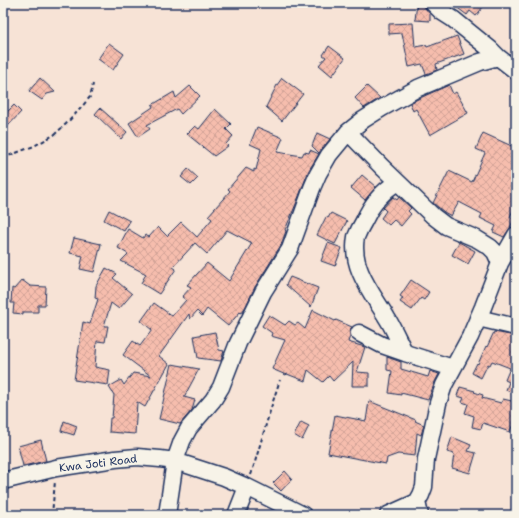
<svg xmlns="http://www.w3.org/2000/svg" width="519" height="518" viewBox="0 0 519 518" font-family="'Shantell Sans',sans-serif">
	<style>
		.building { fill: url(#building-cross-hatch); stroke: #1b2f5e }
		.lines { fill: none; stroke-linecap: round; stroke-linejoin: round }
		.minor-casing { stroke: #1b2f5e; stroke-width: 19 }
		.path { stroke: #1b2f5e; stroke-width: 2; stroke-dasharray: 4 3; stroke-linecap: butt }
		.minor { stroke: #f7f3e8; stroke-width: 16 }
		.labels { text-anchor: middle; stroke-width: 4; stroke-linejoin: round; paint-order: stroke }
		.street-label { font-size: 11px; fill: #1b2f5e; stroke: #f7f3e8 }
	</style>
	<defs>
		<pattern id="building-cross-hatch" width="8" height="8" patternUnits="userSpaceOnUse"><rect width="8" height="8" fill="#f6bdad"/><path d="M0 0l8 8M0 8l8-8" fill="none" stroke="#d2a397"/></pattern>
	</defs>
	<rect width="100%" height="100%" fill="#f7e3d6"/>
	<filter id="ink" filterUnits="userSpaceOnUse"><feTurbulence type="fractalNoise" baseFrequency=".025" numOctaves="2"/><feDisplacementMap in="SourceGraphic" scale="8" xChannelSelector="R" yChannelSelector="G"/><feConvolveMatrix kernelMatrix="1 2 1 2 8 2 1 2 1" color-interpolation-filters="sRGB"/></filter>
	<g filter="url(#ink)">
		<path class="building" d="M417,3h7v3l2,3 4,5v7l-15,-1z
			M451,3h35l-10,13 -6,-5 -3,4z
			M413,23l2,24 11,-2 1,2 30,-11 7,18 -28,10 1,6 -11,4 -4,-10 -13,3 -7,-34 -13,1v-10z
			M109,43l15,11 -11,16 -15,-11z
			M329,46l16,12 -13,18 -13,-11 7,-8 -3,-2z
			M40,78l15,14 -8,2 -5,6 -13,-9z
			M282,78l21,16 -21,27 -16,-14 11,-22z
			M449,85l4,9 3,-2 12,21 -38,22 -14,-26 -3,2 -3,-8 12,-6z
			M190,86l10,10 -19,18 -4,-5 -30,16 3,4 -12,8 -9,-14 24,-16 -1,-2 22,-13 2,6z
			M367,86l13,12 -16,10 -9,-10z
			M14,105l7,7 -13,14 -5,-4v-6z
			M100,108l27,24 -6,7 -26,-25z
			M215,109l16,15 -5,5 7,7 -7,8 2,2 -14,10 -27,-22 8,-8 4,3z
			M257,127l26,11 -6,14 25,4 2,-4 5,1 1,-3 9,4 -10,16 -13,34 -11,26 1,1 -5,14 -26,42 -10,21 -4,5 -1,-1 -12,14 -21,-17 -5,7 -5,-5 -7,8 -1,-5 -30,42 10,8 -24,43 -8,-5 -2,32 -26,-2 1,-14h2l2,-23 -5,-8 12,-7 3,5 9,-12 18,3 -28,-21 10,-14 7,5 12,-16 -11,-9 13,-18 18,13 14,-16 -4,-3 9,-10 -4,-2 20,-22 22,18 23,-38 -25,-13 -20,24 -12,-11 -22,24 3,2 -17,25 -18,-11 5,-9 -25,-13 7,-7 -10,-6 10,-19 15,9 2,-3 4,2 9,-10 9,9 14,-14 16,15 15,-18 -4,-3 22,-25 -2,-2 18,-21 8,4v-3l2,1 5,-21 -11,-5z
			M317,133l13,6 -11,14 -7,-7z
			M483,133l33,15v55l-6,14 4,2 -4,9 -6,9 -11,-5 3,-6 -16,-8 2,-4 -23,-12 -8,14 -7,-4 -11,-9 16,-32 23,11 13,-29 -9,-4z
			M188,169l10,9 -7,7 -10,-8z
			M362,175l14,12 -11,13 -14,-12z
			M393,197l4,3 2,-3 12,11 -3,3 3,3 -10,12 -7,-6 -5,5 -8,-7 5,-7 -3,-3z
			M109,210l21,11 -6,10 -20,-11z
			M331,213l16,8 -12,23 -18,-9 9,-18 2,1z
			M74,238l27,6 -7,28 -14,-3 3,-13 -13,-3z
			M459,242l16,9 -7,13 -16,-9z
			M328,243l14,5 -7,18 -14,-5z
			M106,268l11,6 -4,4 19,16 -13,15 -8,-6 -7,23h4l-3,16 -8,-1 -2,26 15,3 -2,15 -34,-5 9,-58 7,2 8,-25 -3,-1 1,-12z
			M290,277l28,11 -7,19 -25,-22z
			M22,280l8,6 16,1 -1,18h-7v7h-15v2l-10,-1 1,-10h-3l1,-15 2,1z
			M411,280l18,12 -5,8 -3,-2 -9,12 -12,-8 3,-4 -3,-2z
			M313,310l22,11 1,-1 16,7 -2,6v3l-2,6 17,5 -8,25 12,1v13h-17l1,-24 -20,19 -4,-5 -6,6 -15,-12 -3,11 -18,-7 -1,1 -14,-6 13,-29 -14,-4 1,-3 -10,-7 7,-11 16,10 4,-4 6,4 3,-2 7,6z
			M215,332l4,18 5,1 -3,10 -23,-3 -4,-22z
			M494,332l22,4v59l-10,-5 3,-8 -4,-2 5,-12 -18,-7 -2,4 -2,-1 -7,14 -9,-5 5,-10 1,1 8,-18 1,1z
			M387,357l14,5v7l27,8 2,-6 9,3 -4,8 -7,18 -27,-7v2l-12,-2 3,-22 -5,-1z
			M172,364l27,5 -15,28 11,3 -3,10 -12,14 -21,-5z
			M460,387l15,4 -1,1 9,3 -1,3 19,5 2,-4 13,3v13l-6,17 -27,-9 -2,6 -9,-2 2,-11 -9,-3 3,-9 -6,-2 2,-4 -7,-2z
			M369,401l47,19 -1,1 9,4 -3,10 -4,-2 -2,23 -17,-2 -11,4 -1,6 -58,-11 7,-38 31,6z
			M64,421l13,5 -3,9 -13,-4z
			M301,422l8,4 -7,14 -8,-5z
			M452,437l19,8 -3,6 8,2 -6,20 -18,-5 2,-14 -7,-2z
			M41,440l5,21 -23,5 -5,-20z
			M285,471l7,8 -11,12 -8,-8z"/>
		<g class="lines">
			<g class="minor-casing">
				<path id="minor" d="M433,3l9,9 11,7 37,30 8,8 18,14
					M348,132l34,35 51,49 13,10 31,13 13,8 5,5 5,11
					M397,182c-14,9 -26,23 -33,39 -3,5 -6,11 -8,16 -6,31 17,57 31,81 7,11 12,24 18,35
					M478,318l38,9
					M359,333l23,12 23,8 48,15
					M3,481l53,-13 59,-9 22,-2 23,2 15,2 49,16 23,10 56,28
					M167,515l8,-54 7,-20 7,-13 24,-28 8,-13 17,-44 25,-51 27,-43 22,-61 6,-14 11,-19 19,-23 15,-12 19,-12 36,-20 62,-26 18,-5
					M236,515l11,-28
					M388,515l29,-13
					M420,515l-3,-13 4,-7 3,-8 2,-28 12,-56 6,-18 26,-48 13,-30 17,-44 16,-28"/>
			</g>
			<path class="path" d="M3,158l31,-12 20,-11 12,-11 14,-15 10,-12 3,-13
				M251,475c10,-32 18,-63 29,-95
				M52,515l3,-34"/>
			<use href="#minor" class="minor"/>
		</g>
	</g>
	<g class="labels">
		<g class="street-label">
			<text transform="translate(98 463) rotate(-7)" y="4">Kwa Joti Road</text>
		</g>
	</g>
	<rect width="519" height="518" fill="none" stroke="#f7f3e8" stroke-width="16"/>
	<rect x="8" y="8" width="503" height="502" fill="none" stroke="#1b2f5e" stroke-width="1.5" filter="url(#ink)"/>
</svg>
